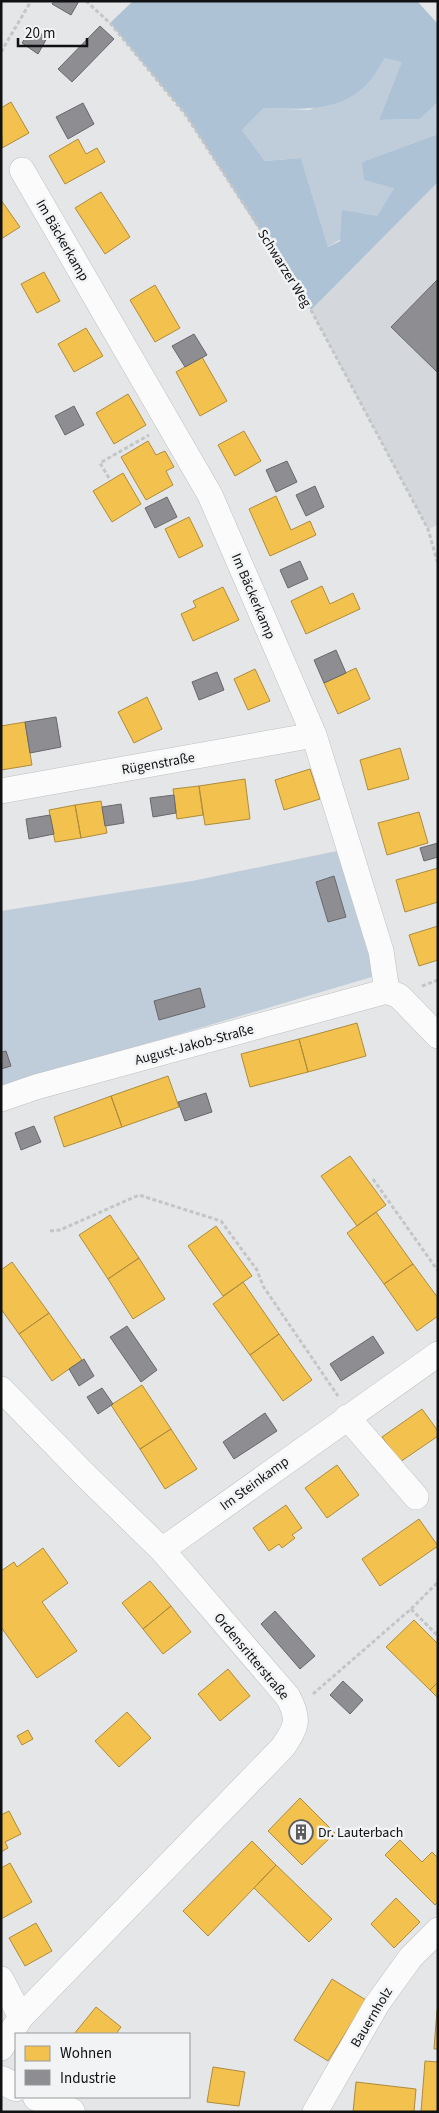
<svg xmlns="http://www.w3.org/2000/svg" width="439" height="2113" viewBox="0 0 439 2113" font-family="'Source Sans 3',sans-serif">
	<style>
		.built { fill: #d4d8dd }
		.green { fill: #bfccd9 }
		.forest { fill: #aec2d6 }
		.homes { fill: #f2c14e; stroke: #ae8c3c }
		.industry { fill: #8d8d92; stroke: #68686c }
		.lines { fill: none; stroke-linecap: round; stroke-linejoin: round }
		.street-casing { stroke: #bebfc0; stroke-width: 26 }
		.primary-casing { stroke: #bebfc0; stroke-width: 29 }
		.path { stroke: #c4c5c6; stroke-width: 3; stroke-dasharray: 4 2.5; stroke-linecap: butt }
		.street { stroke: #fbfbfb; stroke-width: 25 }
		.primary { stroke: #fbfbfb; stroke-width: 28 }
		.labels { text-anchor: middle; stroke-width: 5; stroke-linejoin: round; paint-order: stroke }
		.street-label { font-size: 14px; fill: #101112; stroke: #f1f3f5 }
		.poi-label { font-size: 14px; fill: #101112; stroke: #f1f3f5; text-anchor: start }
	</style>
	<rect width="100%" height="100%" fill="#e5e6e7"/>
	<path class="built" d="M438,182v343l-10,4 -117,-219z"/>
	<path class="green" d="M385,58l18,3 -24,59 41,-1 18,-17v32l-76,28 32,26 -17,28 -49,31 -27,-89 -36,3 -23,-31 22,-22 45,2 58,-27z
		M337,851l38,125 -344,102 -30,11v-178l191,-30z"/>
	<path class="forest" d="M133,1h284l21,23v78l-18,17 -41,1 23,-58 -17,-4c-6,8 -11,19 -18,26 -29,29 -65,25 -103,24l-22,22 23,31 36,-3 27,89 12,-6 2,-31 35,6 17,-28 -30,-8 -2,-18 76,-28v48l-127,128 -126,-196 -75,-91z"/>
	<path class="homes" d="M11,102l18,31 -27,15 -1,-40z
		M78,139l8,15 11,-6 8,14 -40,22 -16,-28z
		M101,192l29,45 -25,17 -30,-46z
		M1,200l19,27 -19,12z
		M44,272l16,29 -23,12 -16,-29z
		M155,285l25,43 -25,14 -25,-42z
		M86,328l17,28 -29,16 -16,-28z
		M202,357l25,44 -27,15 -24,-44z
		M128,394l18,31 -32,19 -18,-31z
		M244,431l17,30 -26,15 -17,-31z
		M148,441l8,14 9,-4 9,16 -8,4 7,14 -27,15 -25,-43z
		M123,473l18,31 -29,18 -19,-31z
		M276,496l15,34 19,-9 6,14 -46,21 -21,-47z
		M189,517l14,29 -24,12 -14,-29z
		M322,586l8,18 23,-11 7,16 -54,25 -15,-33z
		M223,587l16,33 -46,21 -12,-27 15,-7 -3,-6z
		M356,668l14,31 -32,15 -14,-31z
		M255,669l15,32 -22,9 -14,-31z
		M147,697l15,32 -28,14 -16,-31z
		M25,722l7,43 -31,5v-44z
		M400,748l9,31 -41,11 -8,-30z
		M310,769l10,30 -36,11 -9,-30z
		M245,779l5,40 -45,6 -6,-39z
		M199,786l4,29 -26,4 -4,-30z
		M101,801l6,32 -26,5 -6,-33z
		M75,805l6,33 -26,4 -6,-32z
		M419,812l9,31 -41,12 -9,-32z
		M438,868v34l-33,10 -9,-32z
		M438,926v34l-19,6 -10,-31z
		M357,1023l9,33 -58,16 -9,-33z
		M299,1039l9,33 -58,15 -9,-33z
		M168,1076l11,31 -57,20 -11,-31z
		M111,1096l11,31 -58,20 -10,-30z
		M350,1156l36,49 -29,21 -36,-50z
		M376,1212l37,52 -29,20 -37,-51z
		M110,1215l29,43 -31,21 -29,-44z
		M216,1226l36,50 -29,20 -35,-50z
		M139,1258l26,41 -32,20 -25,-40z
		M12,1262l37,51 -30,21 -18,-25v-39z
		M413,1264l25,34v18l-21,15 -33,-47z
		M243,1282l36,52 -29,21 -37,-51z
		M49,1313l33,47 -30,21 -33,-47z
		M279,1334l33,46 -29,21 -33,-46z
		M142,1385l29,44 -31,20 -29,-44z
		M422,1409l16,22v5l-38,26 -18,-25z
		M171,1429l26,40 -32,20 -25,-40z
		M337,1465l22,30 -32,23 -22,-30z
		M286,1505l16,23 -10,7 3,3 -13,10 -3,-4 -10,7 -16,-23z
		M419,1519l19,27 -58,40 -18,-27z
		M43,1548l25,35 -26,19 35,49 -40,27 -36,-51v-56l13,-9 3,5z
		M150,1581l21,25 -28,23 -21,-26z
		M171,1606l20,26 -28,22 -20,-25z
		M414,1620l24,24v38l-8,8 -44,-43z
		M228,1669l22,27 -30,25 -22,-27z
		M438,1682v16l-8,-8z
		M127,1712l24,26 -32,29 -24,-26z
		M28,1730l5,9 -11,6 -5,-9z
		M300,1798l35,35 -33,32 -34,-34z
		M9,1811l12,23 -16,8 3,6 -7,4v-37z
		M400,1840l22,22 10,-10 6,6v44l-3,3 -50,-50z
		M252,1841l24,24 -68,71 -25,-25z
		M10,1863l22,39 -31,17v-51z
		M276,1865l56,54 -23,23 -55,-54z
		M396,1898l24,24 -26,26 -23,-24z
		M36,1923l16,28 -27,15 -16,-28z
		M332,1979l34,21 -38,61 -34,-21z
		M96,2007l25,20 -5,7h-42z
		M437,2010h1v39h-4z
		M425,2061l13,1v50h-17z
		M213,2067l32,5 -6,34 -32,-4z
		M356,2082l60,7 -2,23h-61z"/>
	<path class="industry" d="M54,1h25l-8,14 -19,-11z
		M100,26l14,13 -42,43 -14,-13z
		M32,27l15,11 -9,16 -16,-11z
		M83,103l11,21 -26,15 -12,-22z
		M438,279v94l-47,-46z
		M194,334l13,21 -22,12 -13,-21z
		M74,406l10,19 -19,10 -10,-19z
		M287,461l10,21 -21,10 -10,-22z
		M315,486l9,21 -18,9 -10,-21z
		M167,497l10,20 -22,11 -10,-20z
		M300,561l8,18 -20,9 -8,-18z
		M336,650l10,23 -22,10 -10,-23z
		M217,672l7,18 -25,10 -7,-18z
		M56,717l5,30 -31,6 -5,-31z
		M174,795l2,18 -23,4 -3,-19z
		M121,804l3,19 -19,3 -3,-19z
		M50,815l4,19 -25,5 -3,-20z
		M438,843v14l-14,4 -4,-13z
		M334,876l12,41 -18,5 -12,-40z
		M200,988l5,19 -46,13 -5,-19z
		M6,1051l5,15 -10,3v-17z
		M206,1093l6,19 -27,9 -7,-19z
		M34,1126l7,16 -20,8 -6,-17z
		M127,1326l30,44 -16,12 -31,-45z
		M373,1336l11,17 -43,28 -11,-17z
		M84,1359l10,17 -15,10 -10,-17z
		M102,1388l11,16 -15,10 -11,-17z
		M265,1413l12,18 -43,28 -11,-17z
		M275,1611l40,45 -15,13 -39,-45z
		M343,1681l20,19 -13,14 -20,-19z"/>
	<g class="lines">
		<g class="street-casing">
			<path id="street" d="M22,170l188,325 104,240 67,216 6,40
				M1,791l313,-56
				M387,991l12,5 39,40
				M1,1099l35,-12 351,-96
				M1,1389l84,86 77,75 126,147c12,23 9,29 -5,50l-262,270 -20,31
				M347,1417l69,80
				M162,1550l276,-196
				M1,1979l20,38
				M315,2112l62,-108 34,-47 27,-27"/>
		</g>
		<g class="primary-casing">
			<path id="primary" d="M1,2080l15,7
				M37,2097l34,15"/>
		</g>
		<path class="path" d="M86,1l24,22 75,91 84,129 42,67 117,219 10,35
			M1,52l30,-51
			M109,478l-9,-15 49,-28
			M422,986l16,-6
			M373,1179l65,92
			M50,1231l10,-1 79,-35 82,26 36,49 6,16 75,110
			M411,1609l27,27
			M313,1694l98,-85 27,-27"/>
		<use href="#street" class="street"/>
		<use href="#primary" class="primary"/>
	</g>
	<defs>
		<g id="building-ring" transform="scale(1.25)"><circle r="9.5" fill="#f1f3f5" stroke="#5b5c5d" stroke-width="1.5"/><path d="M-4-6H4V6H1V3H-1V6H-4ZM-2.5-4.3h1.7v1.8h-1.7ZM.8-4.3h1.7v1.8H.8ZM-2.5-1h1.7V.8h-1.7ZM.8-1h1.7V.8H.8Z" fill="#5b5c5d"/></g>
	</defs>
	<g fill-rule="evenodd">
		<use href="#building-ring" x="301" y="1832"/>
	</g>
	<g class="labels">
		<g class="street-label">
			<text transform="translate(63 240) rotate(60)" y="5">Im Bäckerkamp</text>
			<text transform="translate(285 268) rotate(58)" y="5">Schwarzer Weg</text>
			<text transform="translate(254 596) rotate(67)" y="5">Im Bäckerkamp</text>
			<text transform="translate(158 763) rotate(-10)" y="5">Rügenstraße</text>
			<text transform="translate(194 1044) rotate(-15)" y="5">August-Jakob-Straße</text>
			<text transform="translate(254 1483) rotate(-36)" y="5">Im Steinkamp</text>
			<text transform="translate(252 1656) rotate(50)" y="5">Ordensritterstraße</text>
			<text transform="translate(371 2017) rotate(-59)" y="5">Bauernholz</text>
		</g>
		<g class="poi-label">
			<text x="318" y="1837">Dr. Lauterbach</text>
		</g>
	</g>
	<rect width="439" height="2113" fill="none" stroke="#101112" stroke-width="5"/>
	<rect x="15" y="2033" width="175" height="65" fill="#f1f3f5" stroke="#97999a"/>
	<rect x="25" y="2046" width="25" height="15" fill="#f2c14e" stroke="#97999a"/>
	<text x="60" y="2058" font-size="15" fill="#101112">Wohnen</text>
	<rect x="25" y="2070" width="25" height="15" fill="#8d8d92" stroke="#97999a"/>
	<text x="60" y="2083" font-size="15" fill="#101112">Industrie</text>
	<path d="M18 38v8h69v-8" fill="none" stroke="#101112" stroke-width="2.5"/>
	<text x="25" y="38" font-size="15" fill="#101112" stroke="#f1f3f5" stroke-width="4" paint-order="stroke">20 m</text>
</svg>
